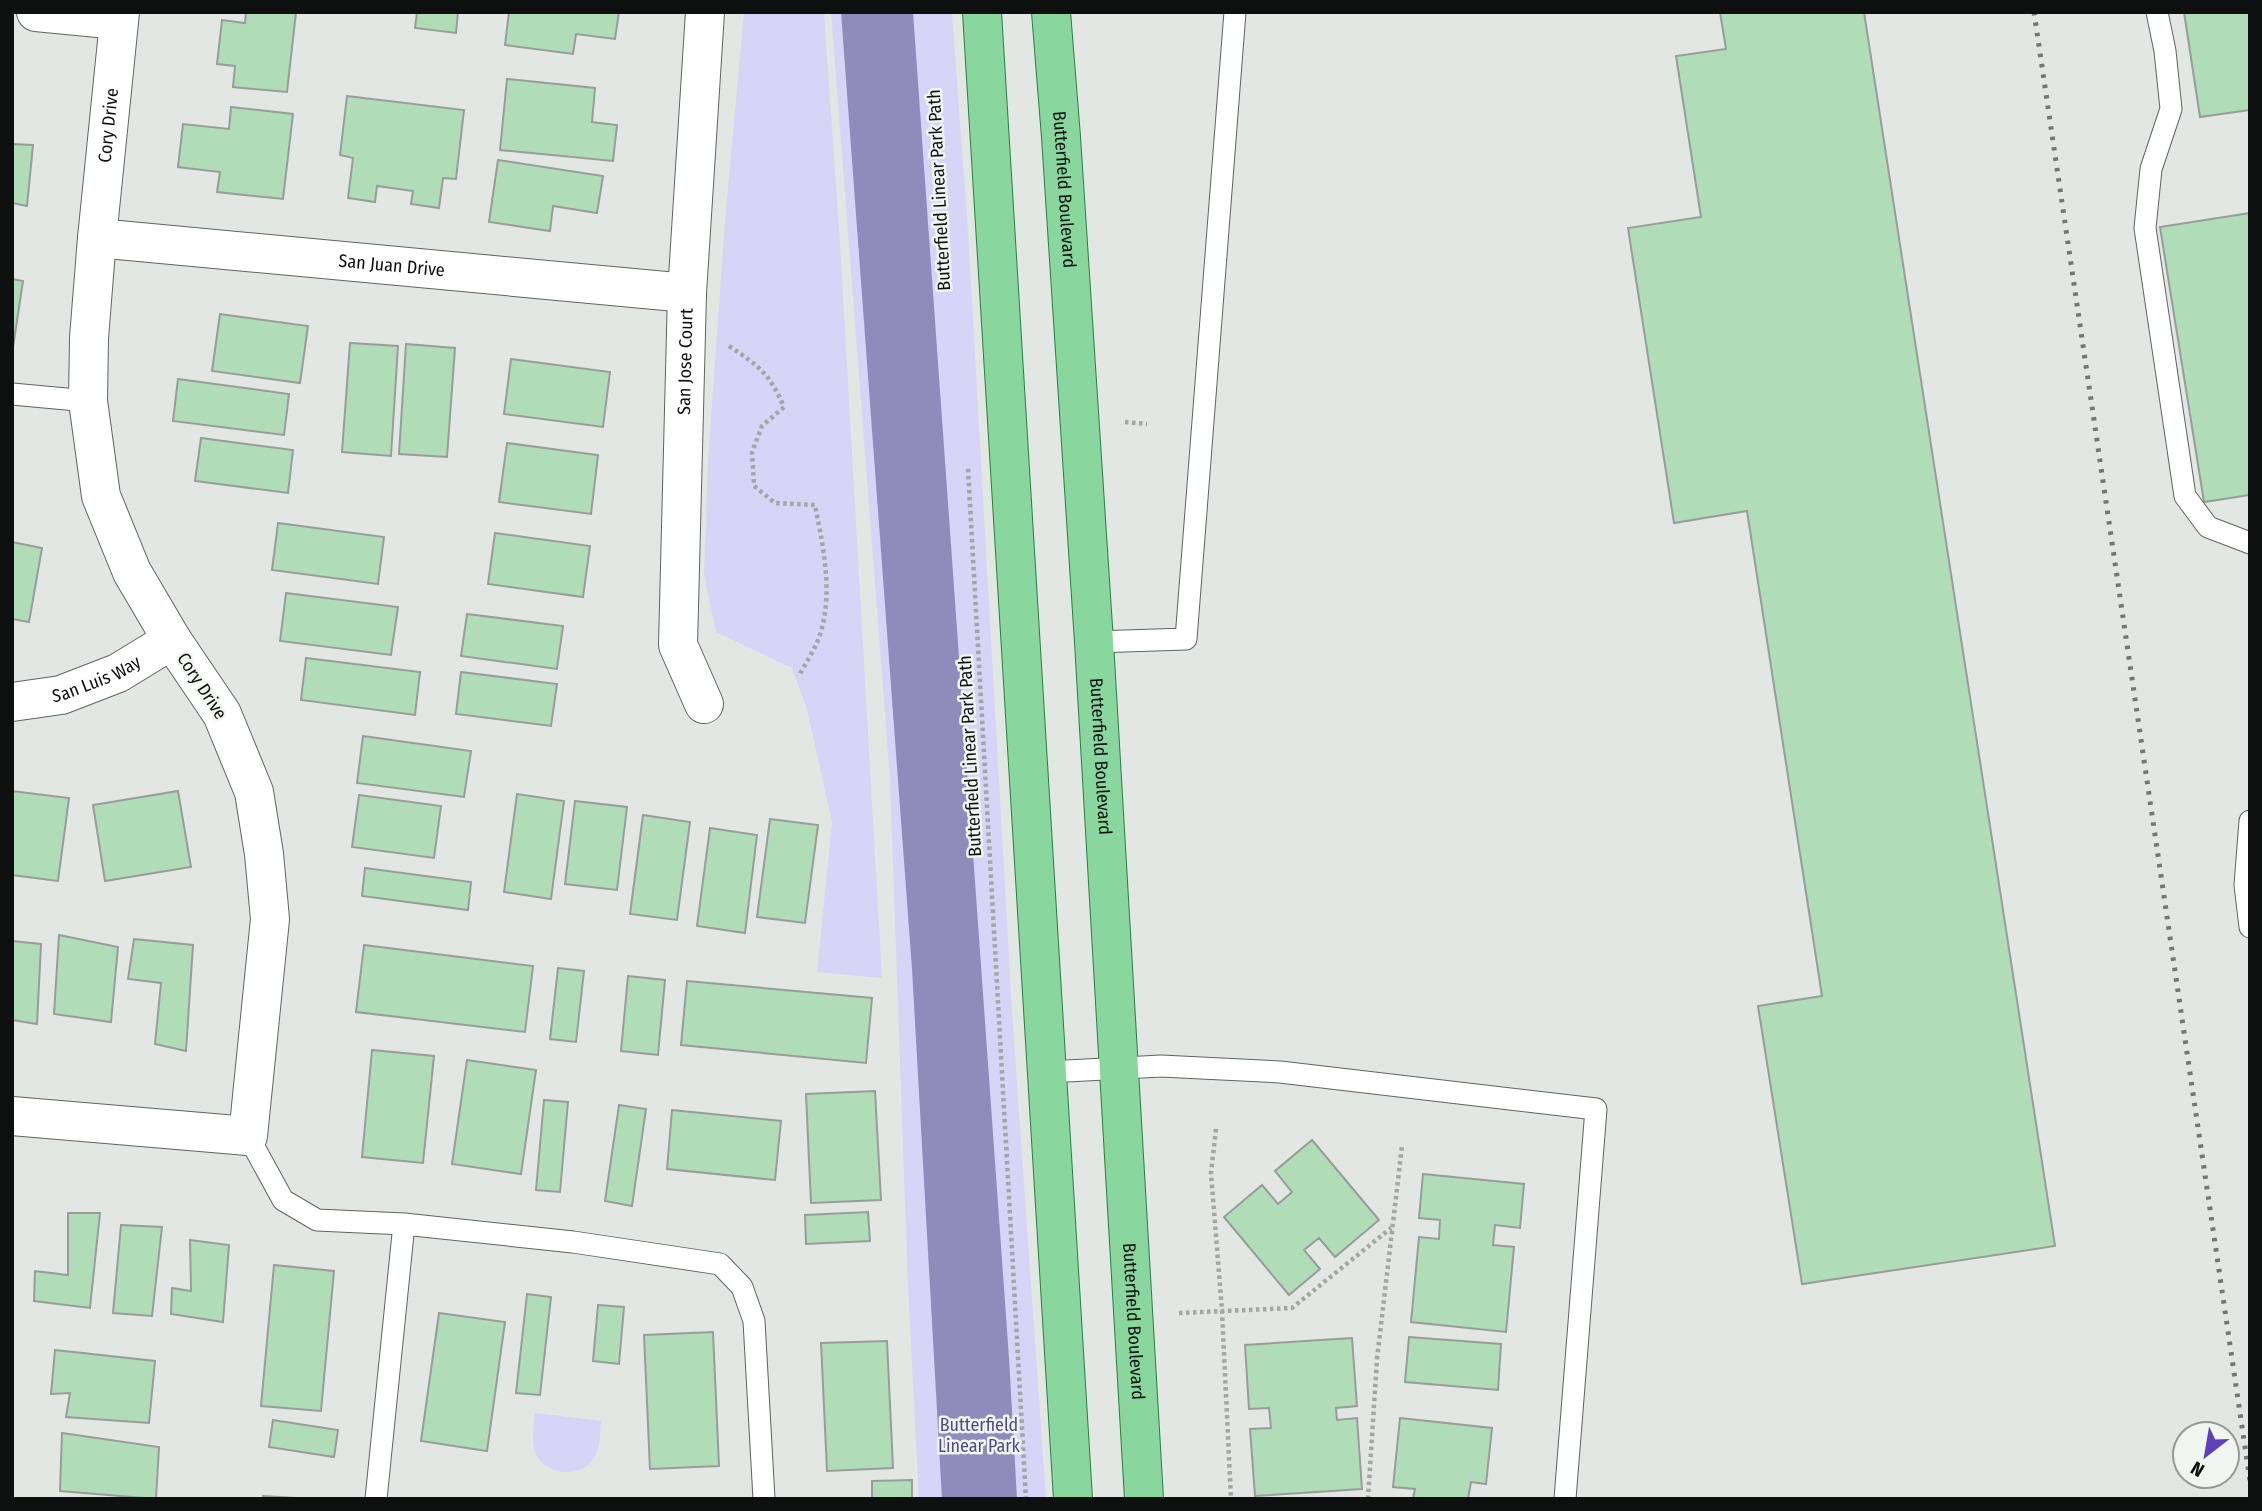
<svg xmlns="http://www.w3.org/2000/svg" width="2262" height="1511" viewBox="0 0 2262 1511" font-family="'Fira Sans Condensed',sans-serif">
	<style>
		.green { fill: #d6d4f7 }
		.water { fill: #908bbb }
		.building { fill: #b0ddb7; stroke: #989d99; stroke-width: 2 }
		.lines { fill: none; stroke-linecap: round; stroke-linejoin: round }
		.lane-casing { stroke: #606460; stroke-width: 23 }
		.street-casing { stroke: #606460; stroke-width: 40 }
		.primary-casing { stroke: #2b7e42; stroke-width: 40 }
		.path { stroke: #a3a6a3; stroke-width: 4.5; stroke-dasharray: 3.5 3.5; stroke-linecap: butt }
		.lane { stroke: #fff; stroke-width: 21 }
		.street { stroke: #fff; stroke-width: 38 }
		.primary { stroke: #89d69e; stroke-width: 38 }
		.rail { stroke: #737673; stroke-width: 5; stroke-dasharray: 3.5 7; stroke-linecap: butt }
		.labels { text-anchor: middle; stroke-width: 5; stroke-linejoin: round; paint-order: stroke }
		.street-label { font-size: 18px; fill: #0e100f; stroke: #f0f5f0 }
		.park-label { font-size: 18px; fill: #524887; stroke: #f0f5f0 }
	</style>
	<rect width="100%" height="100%" fill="#e3e7e3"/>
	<path class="green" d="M744,12h80l16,230 42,736 -65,-6 15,-150 -25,-113 -15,-41 -76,-36 -12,-58 4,-113 17,-240z
		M831,12h121l16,219 44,780 34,488h-127l-11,-211 -18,-509z
		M535,1413l66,8c-1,14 0,30 -11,42 -14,16 -48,10 -55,-11 -4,-12 -1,-27 0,-39z"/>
	<path class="water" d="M841,12h72l96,1346 8,141h-75l-30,-530z"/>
	<path class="building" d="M246,12h50l-9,80 -54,-5 2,-21 -18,-2 5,-44 23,3z
		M417,12h41l-2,21 -41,-5z
		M509,12h110l-4,27 -39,-5 -3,20 -68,-9z
		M1720,12h144l191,1234 -253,38 -44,-278 64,-10 -75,-485 -73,12 -46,-295 73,-11 -25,-161 50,-7z
		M2184,12h66v98l-50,7z
		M507,79l88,9 -3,34 25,3 -4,36 -113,-11z
		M347,96l117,14 -8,69 -13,-1 -4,30 -28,-4 2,-13 -36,-5 -2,16 -27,-4 5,-40 -13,-3z
		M231,107l62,7 -10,85 -66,-7 3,-20 -42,-5 5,-43 46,5z
		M12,144l21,1 -6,61 -15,-3z
		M498,160l105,16 -6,37 -44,-7 -3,25 -61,-9z
		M2250,213v282l-46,7 -44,-275z
		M12,279l11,2 -11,73z
		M220,314l88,12 -8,57 -88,-12z
		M350,343l48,3 -7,110 -49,-4z
		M406,344l49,4 -8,109 -48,-3z
		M511,359l99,13 -7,55 -99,-13z
		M178,379l111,15 -5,41 -111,-14z
		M201,438l92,12 -5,43 -93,-12z
		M507,443l91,12 -7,59 -92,-12z
		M278,523l106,14 -6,47 -106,-14z
		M495,533l95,13 -7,51 -95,-13z
		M12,542l30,6 -13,74 -17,-3z
		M286,593l112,14 -7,48 -111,-14z
		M467,614l96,12 -6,43 -96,-13z
		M306,658l114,14 -5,43 -114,-15z
		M461,672l96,12 -6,42 -95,-12z
		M363,736l108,15 -7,46 -107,-14z
		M12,791l57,7 -11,83 -46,-6z
		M178,791l13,76 -86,14 -12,-76z
		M517,794l47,7 -13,98 -47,-7z
		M359,795l82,11 -7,52 -82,-11z
		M575,801l52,6 -10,83 -52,-6z
		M643,815l47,7 -13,98 -47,-6z
		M770,819l48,6 -13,98 -48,-6z
		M710,828l47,7 -12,98 -48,-7z
		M365,868l106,14 -3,28 -106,-14z
		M59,935l59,12 -7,75 -57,-8z
		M134,939l59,6 -7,106 -31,-7 6,-61 -33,-4z
		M12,941l29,3 -4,80 -25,-4z
		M364,945l169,21 -8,66 -169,-20z
		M558,968l26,3 -8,71 -26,-3z
		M628,976l37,4 -7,75 -37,-4z
		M687,981l185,17 -6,65 -185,-18z
		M372,1050l62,6 -11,107 -61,-6z
		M467,1060l69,10 -15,104 -69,-10z
		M875,1091l6,109 -70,3 -5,-109z
		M544,1100l24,2 -8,90 -24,-2z
		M619,1105l27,4 -14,97 -27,-5z
		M672,1110l109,11 -6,59 -108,-11z
		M1312,1140l67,80 -44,37 -16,-19 -15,12 16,19 -31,26 -65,-78 38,-32 16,19 14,-12 -17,-21z
		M1423,1174l101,10 -4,44 -25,-3 -2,20 21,2 -8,85 -95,-10 8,-85 20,2 1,-19 -21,-2z
		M868,1212l2,29 -64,3 -1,-29z
		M68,1213h32l-10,95 -56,-7 1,-30 33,4z
		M121,1225l41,2 -10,89 -39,-3z
		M190,1240l39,5 -6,77 -52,-8 1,-26 19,3z
		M274,1265l60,6 -13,140 -60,-5z
		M527,1294l24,3 -11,98 -24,-2z
		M598,1305l26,2 -5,57 -26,-3z
		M439,1313l66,9 -18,129 -66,-10z
		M713,1332l6,134 -69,3 -6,-134z
		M1409,1337l92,7 -3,46 -93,-8z
		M1352,1338l5,68 -21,2 1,12 20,-2 5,71 -107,7 -5,-67 21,-1 -2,-20 -20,1 -4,-64z
		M887,1341l6,127 -66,3 -6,-128z
		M55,1350l100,11 -6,62 -83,-6 4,-24 -19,1z
		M1400,1418l92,10 -6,56 -15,-2 -3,17h-55l2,-10 -22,-2z
		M273,1420l65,10 -4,27 -65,-10z
		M62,1433l97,14 -3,52 -96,-8z
		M912,1480v19h-40v-18z
		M263,1496l49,3h-49z"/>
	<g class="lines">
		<g class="lane-casing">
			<path id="lane" d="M2157,12l8,39 6,58 -20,60 -6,59 40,268 23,31 42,16
				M12,394l76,7
				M1094,642l92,-3 49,-627
				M2250,821l-5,64 5,42
				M1048,1072l113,-6 119,6 316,37 -31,390
				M248,1136l35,64 34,20 87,4 169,18 147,22 22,23 12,34 10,178
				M376,1499l28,-275"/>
		</g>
		<g class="street-casing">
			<g id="street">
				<path d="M36,12l83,8"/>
				<path id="s1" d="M97,238l590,55"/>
				<path id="s2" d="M12,702l49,-7 57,-22 54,-33"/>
				<path id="s3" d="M704,704l-26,-59 9,-352 18,-281"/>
				<path id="s4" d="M12,1116l236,20 22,-217 -6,-65 -10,-62 -32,-78 -50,-74 -40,-68 -31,-76 -13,-95 1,-63 8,-100 23,-226"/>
			</g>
		</g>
		<g class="primary-casing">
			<g id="primary">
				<path d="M982,12l91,1487"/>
				<path id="s5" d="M1051,12l10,125 33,505 50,857"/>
			</g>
		</g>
		<path class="path" d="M729,346c31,21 40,27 55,61l-22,19 -10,26 2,34 21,17 40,2c8,41 18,86 6,126 -4,16 -15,31 -22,45
			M1125,422l22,2
			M968,469l58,1030
			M1216,1129l-5,44 11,138 9,188
			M1179,1313l113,-5 99,-80
			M1368,1499l9,-140 25,-213"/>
		<use href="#lane" class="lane"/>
		<use href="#street" class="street"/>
		<use href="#primary" class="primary"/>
		<path class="rail" d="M2034,12l216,1469"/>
	</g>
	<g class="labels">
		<g class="street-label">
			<text dy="6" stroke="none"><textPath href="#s4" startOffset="1290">Cory Drive</textPath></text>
			<text dy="6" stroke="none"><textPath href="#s5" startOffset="178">Butterfield Boulevard</textPath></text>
			<text transform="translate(939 190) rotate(-93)" y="6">Butterfield Linear Park Path</text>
			<text dy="6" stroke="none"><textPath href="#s1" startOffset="296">San Juan Drive</textPath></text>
			<text dy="6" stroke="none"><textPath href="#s3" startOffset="348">San Jose Court</textPath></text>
			<text dy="6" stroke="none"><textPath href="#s2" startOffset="88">San Luis Way</textPath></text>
			<text transform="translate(202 686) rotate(57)" y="6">Cory Drive</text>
			<text dy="6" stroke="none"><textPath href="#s5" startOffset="746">Butterfield Boulevard</textPath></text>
			<text transform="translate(970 756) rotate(-93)" y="6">Butterfield Linear Park Path</text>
			<text dy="6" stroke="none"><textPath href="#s5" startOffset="1312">Butterfield Boulevard</textPath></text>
		</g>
		<g class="park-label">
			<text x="979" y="1431">Butterfield<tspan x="979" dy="21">Linear Park</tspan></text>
		</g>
	</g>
	<rect width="2262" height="1511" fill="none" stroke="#0e100f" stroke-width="28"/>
	<g transform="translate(2206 1455) rotate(211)"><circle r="33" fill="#f0f5f0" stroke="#969996" stroke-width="2"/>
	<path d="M0-5L12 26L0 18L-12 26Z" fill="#5d41b9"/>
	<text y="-10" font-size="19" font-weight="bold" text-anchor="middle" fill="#0e100f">N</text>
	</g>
</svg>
